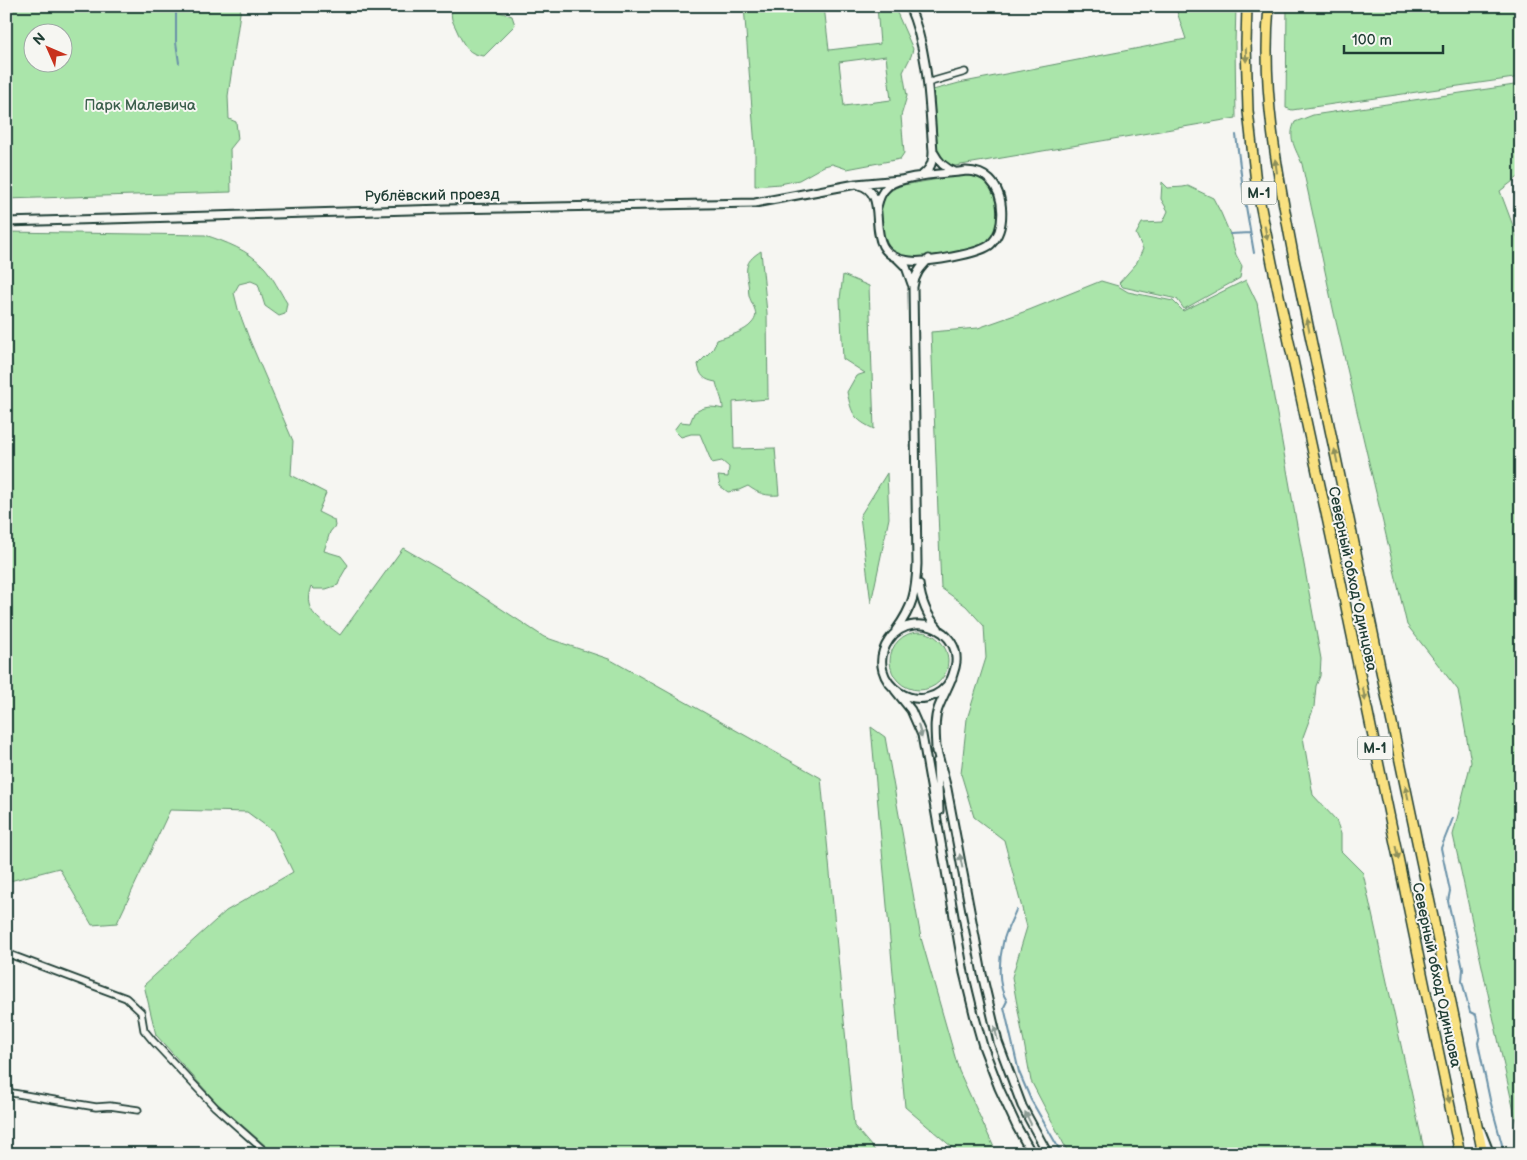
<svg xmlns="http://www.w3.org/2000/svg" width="1527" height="1160" viewBox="0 0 1527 1160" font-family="'Balsamiq Sans',sans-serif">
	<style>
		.green { fill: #aae5aa; stroke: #64916f; fill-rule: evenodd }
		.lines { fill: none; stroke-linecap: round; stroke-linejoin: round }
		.stream { stroke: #6991a8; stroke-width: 2 }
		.minor-casing { stroke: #1f3d34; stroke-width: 9 }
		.tertiary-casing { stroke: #1f3d34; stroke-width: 11 }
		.trunk-casing { stroke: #1f3d34; stroke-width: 12 }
		.minor { stroke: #f6f6f2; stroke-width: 5.5 }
		.tertiary { stroke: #f6f6f2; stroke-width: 7 }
		.trunk { stroke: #f9e181; stroke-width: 9 }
		.oneway { fill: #8c8f5a }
		.oneway2 { fill: #8a9a93 }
		.labels { text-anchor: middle; stroke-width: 4; stroke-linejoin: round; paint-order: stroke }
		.shield { fill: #f6f6f2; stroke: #60746d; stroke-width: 1 }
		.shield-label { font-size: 14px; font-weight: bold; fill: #1f3d34 }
		.park-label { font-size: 15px; fill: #3b5f4c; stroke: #f6f6f2 }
		.street-label { font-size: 15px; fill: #1f3d34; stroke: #f6f6f2 }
	</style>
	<rect width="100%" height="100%" fill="#f6f6f2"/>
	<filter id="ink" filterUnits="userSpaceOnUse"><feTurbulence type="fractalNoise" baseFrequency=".02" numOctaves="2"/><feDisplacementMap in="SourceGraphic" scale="10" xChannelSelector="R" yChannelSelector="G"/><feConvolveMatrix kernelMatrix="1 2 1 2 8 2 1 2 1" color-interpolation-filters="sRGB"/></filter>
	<g filter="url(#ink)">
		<path class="green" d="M6,6h235l-13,90 1,23 7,3 2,17 -8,10 1,43 -225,7zM32,32h30v30h-30z
			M452,6h41l3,5 16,5 3,9 -31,31c-16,-2 -19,-9 -26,-23 -5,-12 -8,-12 -6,-27z
			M744,6h80l5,44 51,-6 -3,-38h17l19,43 -2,7 -8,16 4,24 -6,20 3,37 -4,6 -53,10 -15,-5 -8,2 -25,14 -19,4 -25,2v-39zM886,56l5,44 -47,6 -5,-44z
			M1175,6h61l-1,38 1,74 -281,48c-9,-2 -12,-6 -17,-13l-5,-63 26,-7 227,-44z
			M1287,6h234v71l-229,33 -6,-2z
			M1521,84v91l-21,16 21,56v896l-68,-308 18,-73 -13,-72 -51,-65 -73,-312 -32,-149c-6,-15 -15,-26 -7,-42l18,-7z
			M963,175c10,1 18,3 25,10 12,13 13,50 -4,60 -15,9 -53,10 -72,13 -7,-1 -13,-3 -19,-7 -8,-6 -11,-13 -12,-23 -2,-22 0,-36 22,-43z
			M1162,182l6,6c7,-1 13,0 20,-2l25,12 8,15 9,21 6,21 6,11 -2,12 -56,31 -7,-10 -54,-12 -4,-4 17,-19 7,-15 -7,-15 6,-11 21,-1 5,-11 -7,-12z
			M6,232l199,3c21,7 43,15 59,32 9,10 16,25 23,36l-2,11 -6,2 -14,-10 -7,-22 -7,-3 -12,3 -5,9 4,16 12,32 43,100 -2,34 35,18 -8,19 16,8 1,6 -5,6 -6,19 17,5 7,9 -7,12 -3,8 -12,4h-12l-3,-3c-10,27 11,34 29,49l63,-87 50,29 91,60 65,22 212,119 33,348 24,28h-603l-58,-51 -61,-68 -12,-50 82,-74 67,-39 -20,-41 -26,-19 -77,-2 -53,113 -25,2 -33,-57 -53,14z
			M761,251l6,62 1,86 -35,3 1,47 41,-1 4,47c-13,1 -20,-1 -31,-9l-9,4 -11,2 -8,-6 -2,-10 10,1 1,-10 -7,-6 -10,2 -12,-29h-9l-10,3 -7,-7 6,-8 10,1 4,-10c11,-7 17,-7 29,-4 0,-10 -5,-17 -7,-27 -12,-2 -16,-6 -18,-18l15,-15 4,-9c11,-4 28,-8 35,-17 9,-10 -1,-18 -3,-28 -1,-4 0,-8 -1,-12 -3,-17 -2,-22 13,-32z
			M843,275l26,11 5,143c-21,-10 -22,-15 -27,-37l9,-16 9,-3 -22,-14 -3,-60z
			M1246,280l11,23 64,356 -1,17 -4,10 -2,21 -11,30 10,58 23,25 5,14v17l22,22 62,281h-356l-38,-73 -19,-104 15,-50 -23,-87 -30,-23 -13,-43 6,-55 19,-61 -2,-32 -18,-20 -25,-18 -10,-256 47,-4 51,-18 72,-29 17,5 10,6 45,9 10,10z
			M887,473l2,45 -18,85 -11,-87z
			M890 661a29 29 0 1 1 58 0a29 29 0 1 1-58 0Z
			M871,727l14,10 36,201 38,133 38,83h-37l-55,-47z"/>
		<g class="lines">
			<path class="stream" d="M176,6v36l3,21
				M1236,135l7,54 11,64
				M1230,234l20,-1
				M1453,818l-12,30 9,43 -2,10 15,68 -1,12 8,31 6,3 4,20 -2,8 12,57 14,52 4,2
				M1016,910c-4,10 -11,22 -13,33 -4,17 -6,43 4,58l-3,6 15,65 12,28 31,54"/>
			<g class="minor-casing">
				<path id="minor" d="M927,83l38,-11
					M6,953l120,45 15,14 3,18 9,11 62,66 53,47
					M6,1092l90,15 14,-1 28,4"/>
			</g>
			<g class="tertiary-casing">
				<path id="tertiary" d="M909,6c20,45 20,97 24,145 0,11 -2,18 -12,25
					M934,153c5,10 11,15 21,19
					M859,185c37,9 -4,70 51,76 15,2 71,-7 81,-17 15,-15 14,-49 -1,-64 -7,-7 -14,-9 -24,-9 -19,3 -64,4 -78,15 -7,6 -9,13 -11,21
					M6,222l439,-13 310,-6 101,-19 44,-4
					M897,258l9,9 6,17
					M919,584c2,16 8,32 19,44
					M896,630c17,-23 20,-38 21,-66l-4,-277c2,-13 7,-19 16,-28
					M895,690l16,20 11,25 42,238 10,41 9,32 16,42 18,39 15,27
					M936,747l11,42 35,185 16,68 24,64 26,48
					M936,751c0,-13 -3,-29 2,-42 9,-25 33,-52 5,-76 -8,-6 -19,-9 -29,-8 -10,1 -20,7 -25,15 -29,42 36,85 63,38
					M937,762l2,49
					M1481,1131l9,23"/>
			</g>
			<g class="trunk-casing">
				<path id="trunk" d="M1247,6l-1,38 2,67 8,72 16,80 68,315 87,419 33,157
					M1269,6c-8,85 9,170 25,253l189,895"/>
			</g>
			<use href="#minor" class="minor"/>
			<use href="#tertiary" class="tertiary"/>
			<use href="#trunk" class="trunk"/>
		</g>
		<defs><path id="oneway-solid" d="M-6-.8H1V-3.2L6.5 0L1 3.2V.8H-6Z" transform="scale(1.25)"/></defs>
		<g class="oneway">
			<use href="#oneway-solid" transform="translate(1246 55) rotate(89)"/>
			<use href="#oneway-solid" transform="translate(1276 166) rotate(-98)"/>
			<use href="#oneway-solid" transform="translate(1266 233) rotate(79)"/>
			<use href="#oneway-solid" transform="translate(1308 325) rotate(-102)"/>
			<use href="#oneway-solid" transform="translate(1336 456) rotate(-102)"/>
			<use href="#oneway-solid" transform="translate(1364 694) rotate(79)"/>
			<use href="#oneway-solid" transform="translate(1407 793) rotate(-102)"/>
			<use href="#oneway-solid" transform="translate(1397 853) rotate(78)"/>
			<use href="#oneway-solid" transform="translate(1448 1096) rotate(78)"/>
		</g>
		<g class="oneway2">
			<use href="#oneway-solid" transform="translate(920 731) rotate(74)"/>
			<use href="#oneway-solid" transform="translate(961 861) rotate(-101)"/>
			<use href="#oneway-solid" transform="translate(996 1033) rotate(-103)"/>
			<use href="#oneway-solid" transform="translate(1028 1118) rotate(-116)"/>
		</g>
	</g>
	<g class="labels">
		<g class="shield">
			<rect x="1241.5" y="181.5" width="35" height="23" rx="4"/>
			<rect x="1357.5" y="736.5" width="35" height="23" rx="4"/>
		</g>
		<g class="shield-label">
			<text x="1259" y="198">М-1</text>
			<text x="1375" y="753">М-1</text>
		</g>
		<g class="park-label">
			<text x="140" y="110">Парк Малевича</text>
		</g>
		<g class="street-label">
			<text transform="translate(432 195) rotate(-1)" y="5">Рублёвский проезд</text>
			<text transform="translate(1353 579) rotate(78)" y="5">Северный обход Одинцова</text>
			<text transform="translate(1437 975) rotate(78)" y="5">Северный обход Одинцова</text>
		</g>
	</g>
	<rect width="1527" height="1160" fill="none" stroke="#f6f6f2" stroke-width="25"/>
	<rect x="12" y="12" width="1502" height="1135" fill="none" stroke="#1f3d34" stroke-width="2" filter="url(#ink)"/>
	<g transform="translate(48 48) rotate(315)"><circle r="24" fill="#f6f6f2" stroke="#a0aca6"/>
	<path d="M0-4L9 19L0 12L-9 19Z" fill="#c8321e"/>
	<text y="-8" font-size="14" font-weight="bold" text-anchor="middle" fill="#1f3d34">N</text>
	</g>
	<path d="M1344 45v8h99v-8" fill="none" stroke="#1f3d34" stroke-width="2.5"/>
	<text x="1352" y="45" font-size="15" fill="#1f3d34" stroke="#f6f6f2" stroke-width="4" paint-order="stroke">100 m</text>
</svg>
